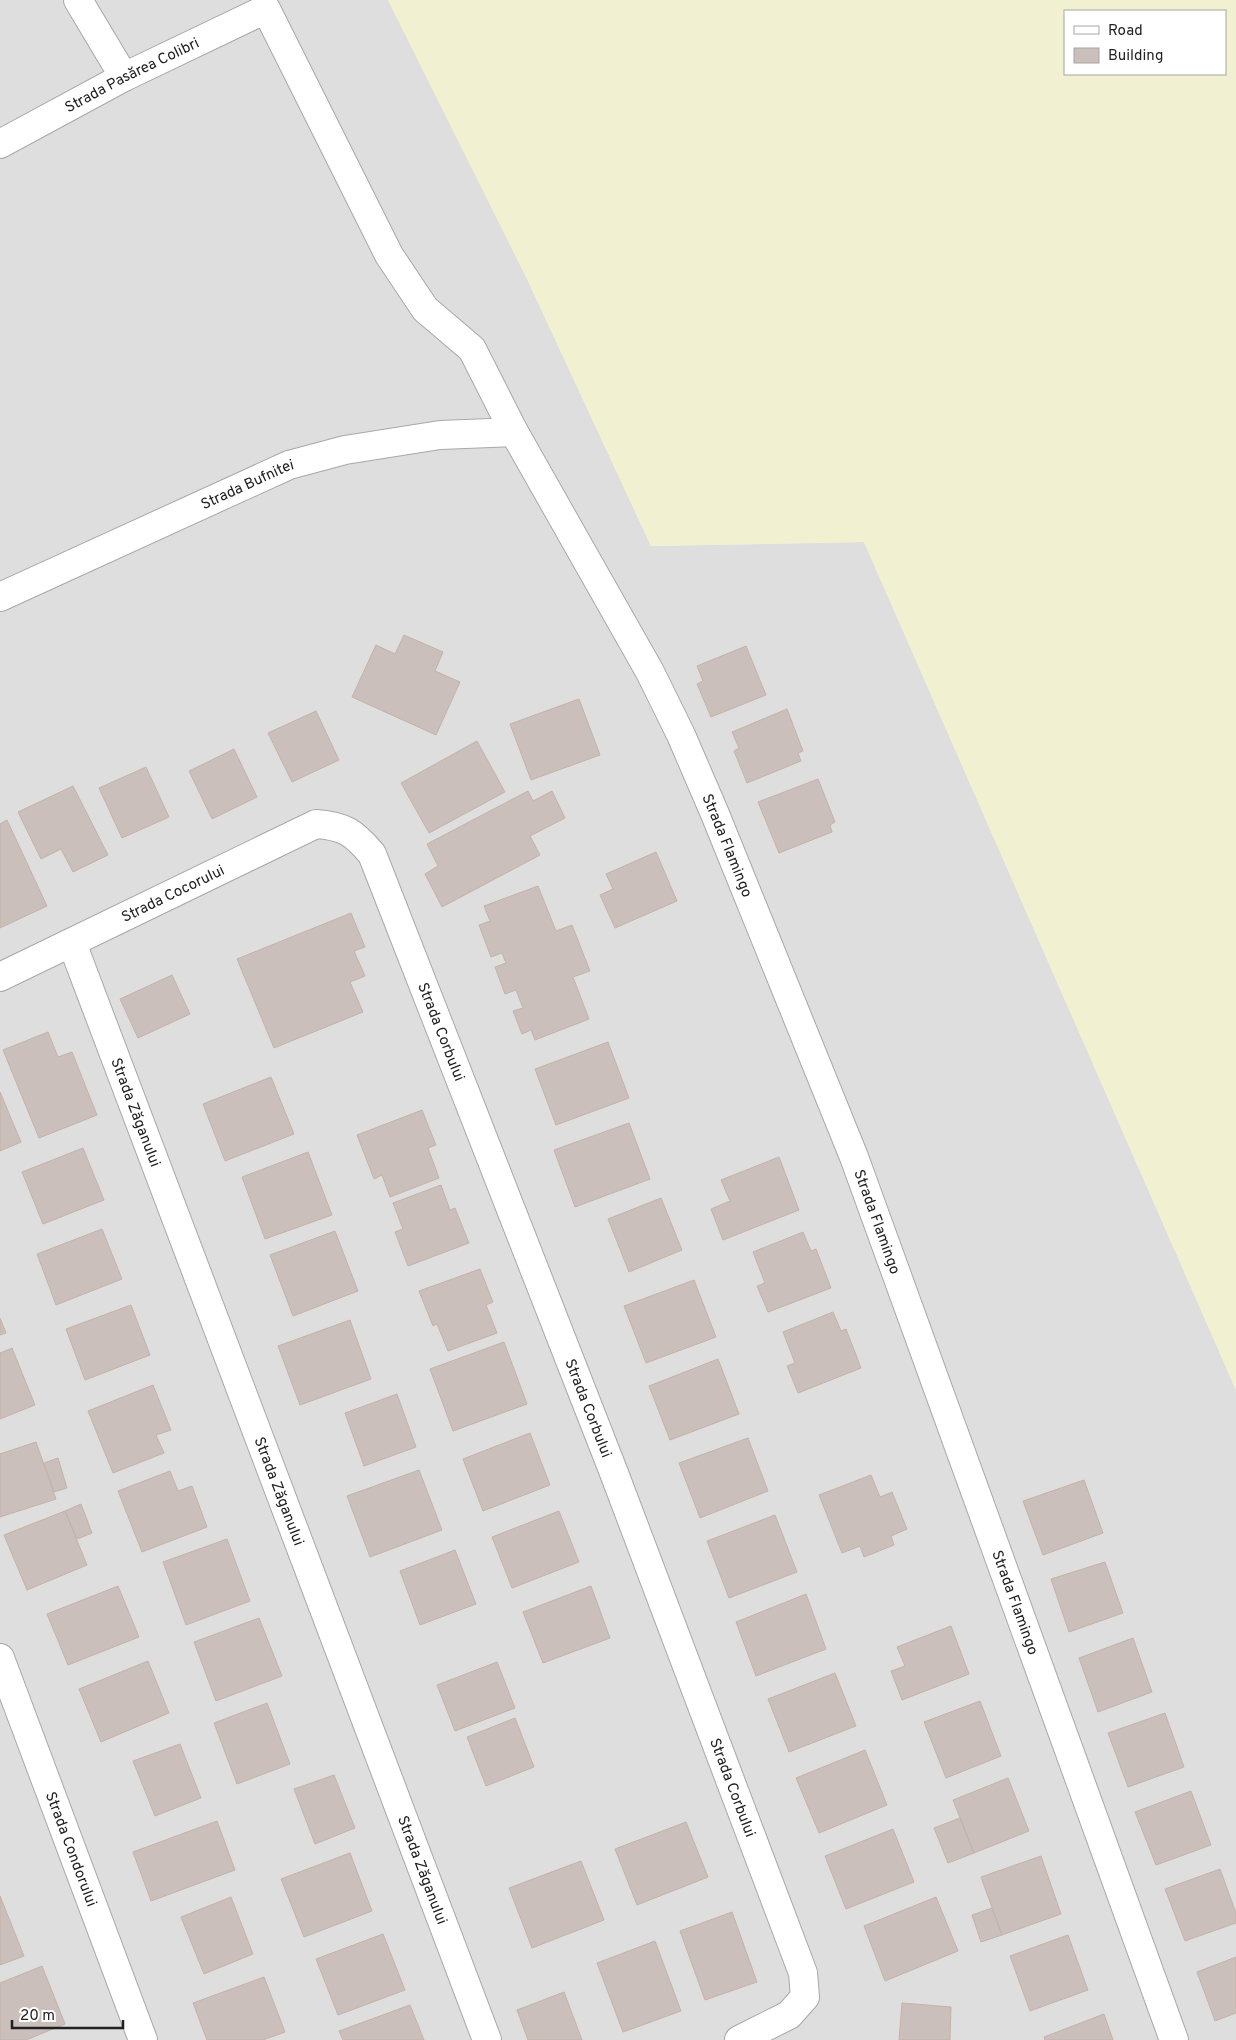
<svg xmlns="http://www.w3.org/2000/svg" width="1236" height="2040" viewBox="0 0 1236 2040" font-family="Overpass,sans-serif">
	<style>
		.residential { fill: #dfdede }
		.farmland { fill: #f1f1d2; fill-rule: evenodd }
		.building { fill: #cabfba; stroke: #c4b2a8 }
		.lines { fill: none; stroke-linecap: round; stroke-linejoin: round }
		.street-casing { stroke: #a8a8a8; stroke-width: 30 }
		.street { stroke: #fff; stroke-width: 28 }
		.labels { text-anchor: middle; stroke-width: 5; stroke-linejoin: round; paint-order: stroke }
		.street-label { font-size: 15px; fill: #212121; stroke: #fff }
	</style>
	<rect width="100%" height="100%" fill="#f2ede7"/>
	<path class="residential" d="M0,0h388l140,281 123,265 213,-4 372,848v650h-1236z"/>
	<path class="farmland" d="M388,0h848v1390l-372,-848 -213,4 -123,-265zM1065,11h160v63h-160z"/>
	<path class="building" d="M404,635l39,17 -8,19 25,11 -24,53 -84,-38 24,-52 19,9z
		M746,646l20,49 -55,22 -14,-33 6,-3 -6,-15z
		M579,699l21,56 -69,25 -21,-56z
		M787,709l16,42 -5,2 3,8 -54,22 -13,-32 5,-3 -7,-16z
		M316,711l23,49 -47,22 -24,-49z
		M477,741l28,51 -76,41 -28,-50z
		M234,749l23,48 -45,22 -23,-48z
		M146,767l23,50 -47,21 -23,-50z
		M818,779l17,43 -5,3 2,7 -53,21 -21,-51z
		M73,786l35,69 -35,17 -12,-23 -20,10 -23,-47z
		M528,791l5,10 19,-10 13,27 -35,18 10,19 -98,52 -17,-33 13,-8 -11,-22z
		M7,820l40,86 -47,22v-104z
		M656,852l21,49 -62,27 -15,-33 13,-6 -7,-15z
		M538,886l18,45 16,-6 18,46 -17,6 16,42 -54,21 -4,-10 -9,4 -9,-23 10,-3 -7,-18 -11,4 -10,-27 11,-4 -4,-10 -11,4 -12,-32 11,-4 -6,-15z
		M351,913l14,34 -11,4 11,25 -15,6 13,30 -89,36 -37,-89z
		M172,975l18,39 -52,24 -18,-39z
		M48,1032l10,25 14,-5 25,63 -58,23 -36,-88z
		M608,1042l21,56 -73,27 -21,-56z
		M271,1077l23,57 -69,27 -22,-57z
		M0,1092l21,50 -21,9z
		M422,1110l14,35 -8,3 11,30 -49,19 -8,-22 -8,4 -17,-44z
		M629,1123l21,56 -75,28 -21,-57z
		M83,1148l21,52 -61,24 -21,-52z
		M308,1152l24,63 -67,24 -23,-62z
		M779,1157l20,53 -76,30 -12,-31 19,-8 -9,-21z
		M441,1185l9,25 5,-2 14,35 -61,23 -13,-34 8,-3 -10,-26z
		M661,1198l21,52 -53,22 -21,-53z
		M102,1229l20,50 -66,26 -19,-51z
		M335,1231l23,60 -65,25 -23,-61z
		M803,1232l8,19 5,-2 15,39 -63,24 -11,-26 8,-3 -12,-31z
		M480,1269l13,33 -7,3 11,28 -49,18 -11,-27 -4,2 -14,-35z
		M694,1280l22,57 -70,26 -22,-57z
		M131,1305l19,50 -65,25 -19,-51z
		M833,1312l8,19 5,-2 15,39 -63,25 -11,-27 8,-3 -12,-31z
		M0,1318l6,15 -6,2z
		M350,1320l21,59 -71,26 -22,-59z
		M504,1342l23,62 -74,27 -23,-62z
		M12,1348l23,57 -35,14v-66z
		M718,1359l21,55 -69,26 -21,-54z
		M153,1385l18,45 -15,5 8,18 -51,20 -25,-62z
		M397,1394l19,53 -52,19 -19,-53z
		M530,1433l20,52 -67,26 -20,-52z
		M748,1438l20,53 -68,27 -21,-55z
		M36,1442l20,57 -56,18v-63z
		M58,1458l9,30 -13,4 -10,-29z
		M419,1470l23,60 -72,27 -23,-61z
		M170,1471l8,20 14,-5 15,41 -65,25 -24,-61z
		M871,1475l9,22 12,-5 15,37 -16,7 3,9 -30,12 -4,-11 -18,7 -23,-58z
		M1084,1480l19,53 -60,22 -20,-54z
		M81,1504l11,29 -15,6 -12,-28z
		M65,1511l22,54 -60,25 -23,-55z
		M559,1511l20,51 -67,26 -20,-51z
		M775,1515l22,57 -68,26 -22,-57z
		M227,1539l23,62 -64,24 -23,-63z
		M455,1550l21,54 -56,21 -20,-54z
		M1105,1562l18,51 -54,19 -18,-53z
		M118,1586l21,51 -71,28 -21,-51z
		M591,1586l19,52 -67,25 -20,-51z
		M806,1594l20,55 -70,27 -20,-54z
		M259,1618l23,58 -66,25 -22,-59z
		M951,1626l18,48 -67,26 -11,-29 14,-5 -8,-19z
		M1133,1638l19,54 -54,20 -19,-54z
		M148,1661l21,52 -68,29 -22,-53z
		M497,1662l18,46 -60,23 -18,-46z
		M835,1673l21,53 -67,26 -21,-53z
		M980,1701l21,55 -55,22 -22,-56z
		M267,1703l23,61 -53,20 -23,-61z
		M1165,1713l19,54 -56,20 -20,-54z
		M515,1718l19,49 -48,19 -19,-49z
		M180,1744l21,54 -46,18 -22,-55z
		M865,1750l22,55 -68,28 -23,-55z
		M334,1775l21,53 -40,16 -21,-55z
		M1008,1778l21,53 -55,22 -21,-53z
		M1191,1791l20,54 -55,20 -21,-53z
		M960,1818l14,35 -26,10 -14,-35z
		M217,1821l18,49 -84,31 -18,-49z
		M686,1822l22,55 -71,28 -22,-56z
		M893,1829l21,53 -68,27 -21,-53z
		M350,1853l22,58 -68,26 -23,-58z
		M1041,1856l20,58 -59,21 -21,-58z
		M581,1861l23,59 -72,28 -23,-60z
		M1220,1869l16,44v10l-51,18 -20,-52z
		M0,1896l24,60 -24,9z
		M231,1897l22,57 -49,20 -23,-57z
		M936,1897l22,54 -73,30 -21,-55z
		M992,1908l10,27 -21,7 -9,-27z
		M732,1912l25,70 -52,18 -25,-69z
		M383,1934l22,56 -67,25 -22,-56z
		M1068,1935l20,55 -58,21 -20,-55z
		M655,1941l26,70 -58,21 -26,-69z
		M1236,1957v56l-21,8 -18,-49z
		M42,1966l23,58 -39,16h-26v-57z
		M264,1977l21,55 -22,8h-56l-14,-37z
		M564,1992l18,48h-54l-11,-30z
		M902,2003l49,4 -1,33h-51z
		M410,2005l14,35h-81l-4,-9z
		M1104,2014l9,26h-68l-1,-3z"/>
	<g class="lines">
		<g class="street-casing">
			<g id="street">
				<path d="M78,0l46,77"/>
				<path id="s1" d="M0,144l124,-67 142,-68 123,246 36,54 47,40 42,83 136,240 31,63 34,79 139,343 320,883"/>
				<path id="s2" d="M0,597l289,-132 56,-15 95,-15 74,-3"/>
				<path id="s3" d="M72,943l415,1097"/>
				<path id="s4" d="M0,977l316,-153c29,2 38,9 56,30l242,619 189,500 2,24 -16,18 -50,25"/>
				<path id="s5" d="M0,1658l143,382"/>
			</g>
		</g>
		<use href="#street" class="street"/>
	</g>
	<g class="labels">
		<g class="street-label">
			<text dy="5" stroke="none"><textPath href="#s1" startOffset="149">Strada Pasărea Colibri</textPath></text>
			<text dy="5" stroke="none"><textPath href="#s2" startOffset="272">Strada Bufnitei</textPath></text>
			<text dy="5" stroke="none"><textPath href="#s1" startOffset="1259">Strada Flamingo</textPath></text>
			<text dy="5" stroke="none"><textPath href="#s4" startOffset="192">Strada Cocorului</textPath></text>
			<text dy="5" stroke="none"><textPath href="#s4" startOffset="608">Strada Corbului</textPath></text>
			<text dy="5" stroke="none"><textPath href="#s3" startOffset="181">Strada Zăganului</textPath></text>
			<text dy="5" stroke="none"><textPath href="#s1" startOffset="1664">Strada Flamingo</textPath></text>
			<text dy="5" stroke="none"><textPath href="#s4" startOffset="1012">Strada Corbului</textPath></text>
			<text dy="5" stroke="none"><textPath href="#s3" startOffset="586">Strada Zăganului</textPath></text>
			<text dy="5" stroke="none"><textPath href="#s1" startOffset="2069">Strada Flamingo</textPath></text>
			<text dy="5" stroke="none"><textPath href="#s4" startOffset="1418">Strada Corbului</textPath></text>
			<text dy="5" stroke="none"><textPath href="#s5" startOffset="204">Strada Condorului</textPath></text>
			<text dy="5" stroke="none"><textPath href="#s3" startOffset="991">Strada Zăganului</textPath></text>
		</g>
	</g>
	<rect x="1064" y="10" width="162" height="65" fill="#ffffff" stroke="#a6a6a6"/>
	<rect x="1074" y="26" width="25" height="8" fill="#ffffff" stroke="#a6a6a6"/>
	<text x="1108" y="35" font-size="15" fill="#212121">Road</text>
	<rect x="1074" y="48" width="25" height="15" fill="#cabfba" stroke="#a6a6a6"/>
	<text x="1108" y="60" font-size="15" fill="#212121">Building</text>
	<path d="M12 2020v8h111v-8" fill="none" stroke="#212121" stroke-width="2.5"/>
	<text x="20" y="2020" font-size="15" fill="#212121" stroke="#ffffff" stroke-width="4" paint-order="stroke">20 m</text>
</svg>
